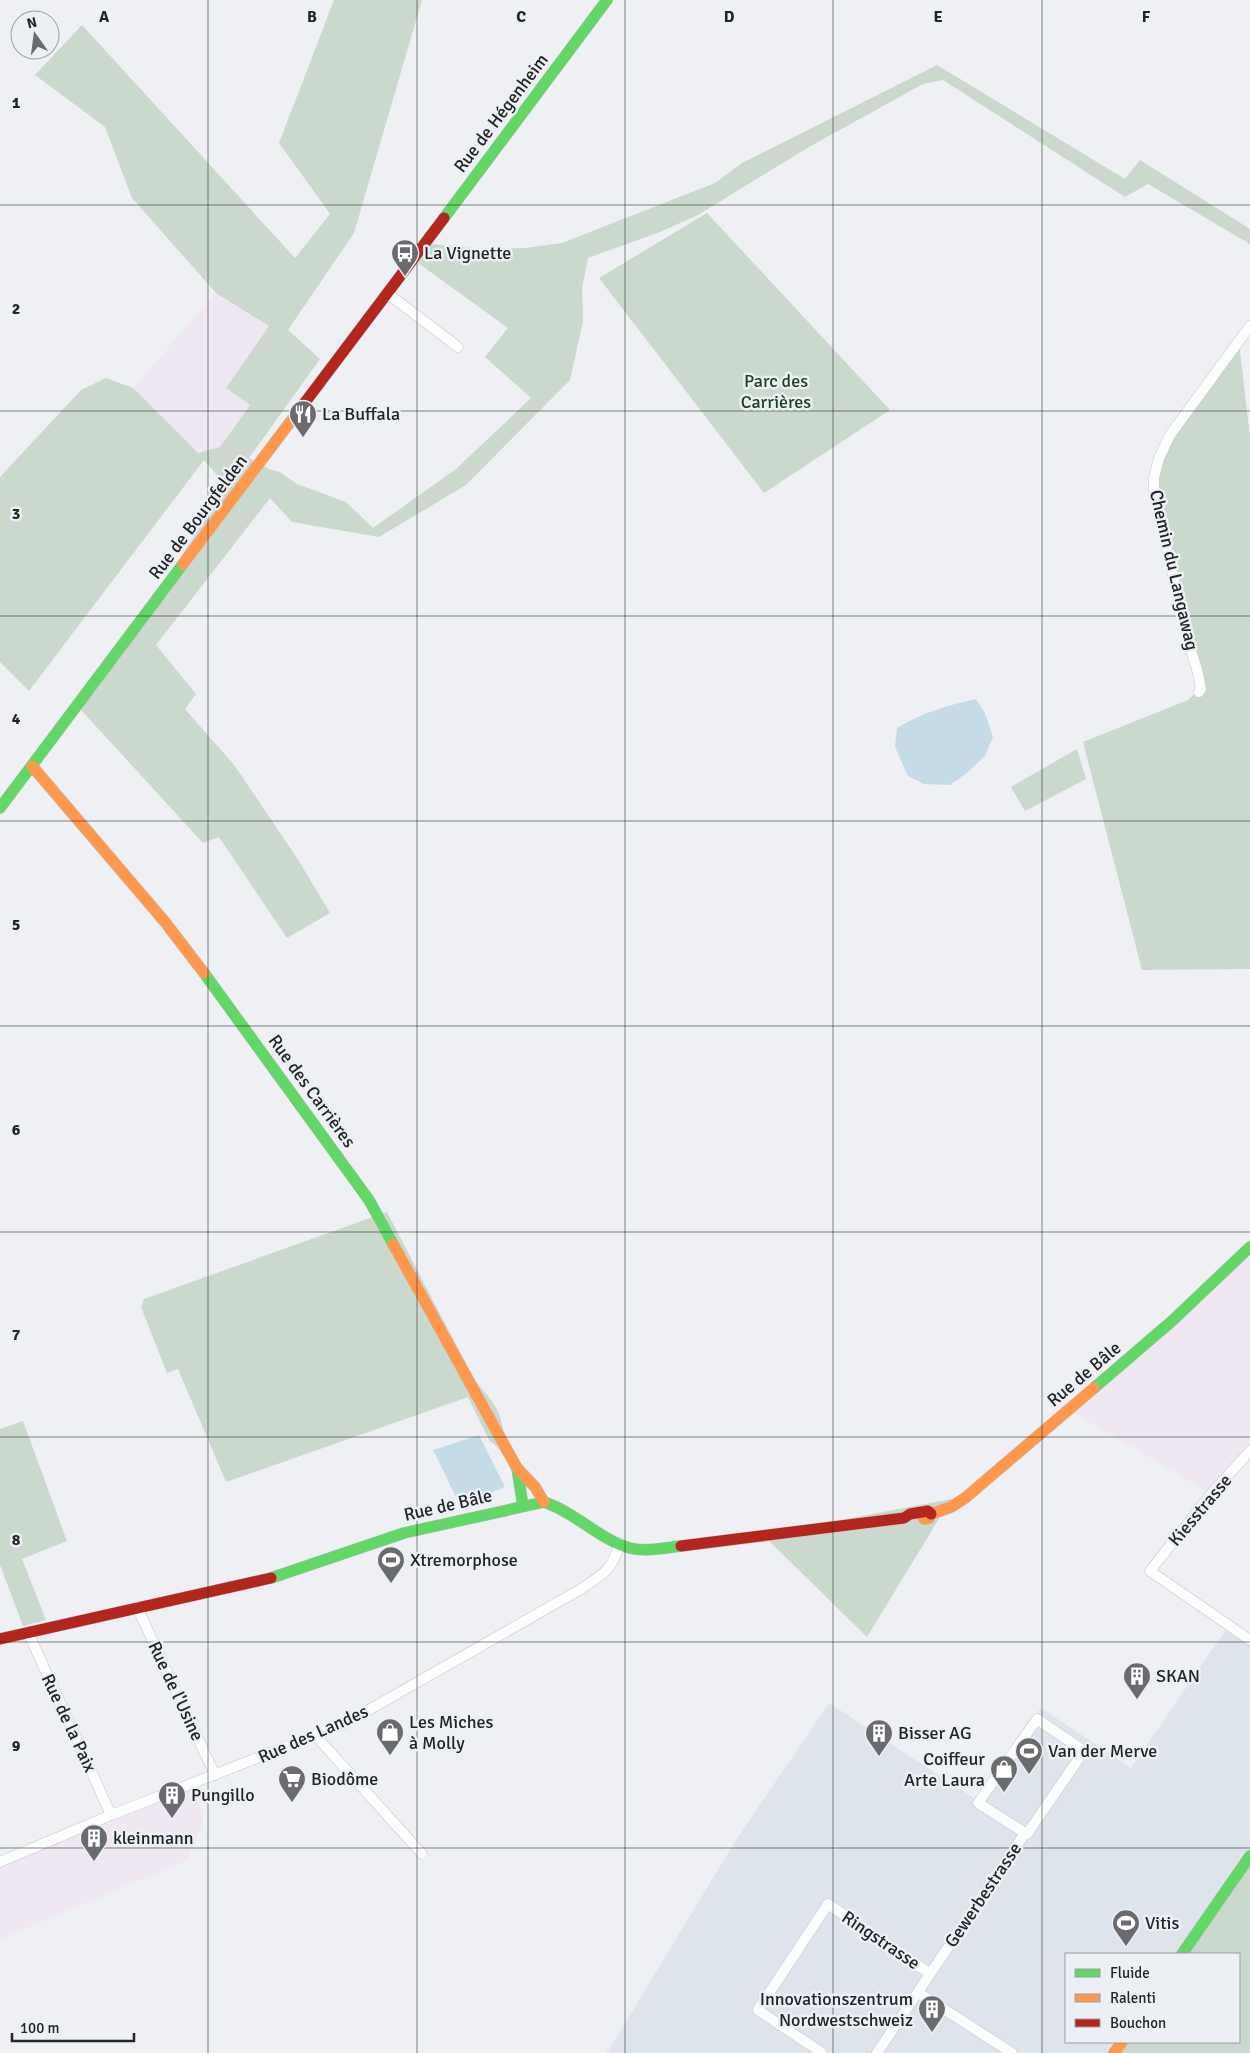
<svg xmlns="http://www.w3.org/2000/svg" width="1250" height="2053" viewBox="0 0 1250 2053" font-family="Signika,sans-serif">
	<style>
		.built { fill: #dee4eb }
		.industrial { fill: #efe7f2 }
		.green { fill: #cbd8ce }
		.water { fill: #c5dbe8 }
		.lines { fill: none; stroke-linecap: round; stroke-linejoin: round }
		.street-casing { stroke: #c4c5c8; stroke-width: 11 }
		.fast-casing { stroke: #c4c5c8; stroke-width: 12 }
		.slow-casing { stroke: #c4c5c8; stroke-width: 12 }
		.jam-casing { stroke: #c4c5c8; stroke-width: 12 }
		.street { stroke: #fcfdfd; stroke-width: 10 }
		.fast { stroke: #63d668; stroke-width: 11 }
		.slow { stroke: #ff974d; stroke-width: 11 }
		.jam { stroke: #b3261e; stroke-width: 11 }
		.grid { fill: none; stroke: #232426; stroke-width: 1; stroke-opacity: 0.55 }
		.labels { text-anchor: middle; stroke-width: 5; stroke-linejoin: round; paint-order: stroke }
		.street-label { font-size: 18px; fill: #232426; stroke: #ecf0f5 }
		.poi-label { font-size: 18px; fill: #232426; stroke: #ecf0f5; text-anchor: start }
		.park-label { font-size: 18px; fill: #1e4221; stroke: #ecf0f5 }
		.grid-label { font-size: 16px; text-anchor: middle; font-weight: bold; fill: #232426; stroke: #ecf0f5; stroke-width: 5; stroke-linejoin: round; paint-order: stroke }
	</style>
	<rect width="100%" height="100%" fill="#eef0f3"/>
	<path class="built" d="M1229,1625l21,15v216l-68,98h-116v88h56l-8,11h-507l129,-213 93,-137 146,96 66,-91 90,60z"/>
	<path class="industrial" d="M216,293l53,32 -43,63 24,17 -30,42 -22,6 -65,-65z
		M1250,1241v210l-39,43 -138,-82z
		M192,1788l11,34 -17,39 -186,78v-73z"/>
	<path class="green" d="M334,0h88l-68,233 -66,97 32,29 -71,99 20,11 11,3 17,12 49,18 27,26 83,-59 75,-71 -46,-41 23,-29 -90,-65 14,-19 49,5 44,-1 37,-5 153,-60 27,-20 195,-98 188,114 15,-19 110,69v15l-102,-60 -23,13 -182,-117 -20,4 -114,63 -111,68 -38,17 -72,26 -6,30 1,33 -13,59 -104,105 -87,52 -87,-15 -22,-24 -114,147 40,49 -11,15 50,57 62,92 33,55 -43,25 -68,-101 -16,6 -122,-133 142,-218v-10l-19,-22 -175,231 -29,-29v-185l81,-87 25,-12 27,10 65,65 22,-6 30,-42 -24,-17 43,-62 -53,-33 -84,-95 -27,-71 -70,-52 47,-50 213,233 35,-44 -51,-71z
		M707,213l183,197 -126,83 -165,-215z
		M1239,342l11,96v531l-108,1 -59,-228 105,-42 12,-12 -41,-173 -4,-59 28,-48z
		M1077,749l9,30 -61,32 -14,-24z
		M387,1212l88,169c21,23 33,39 27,71l-13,-12 -21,-43 -242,85 -48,-113 -11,4 -26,-66 3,-8z
		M23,1421l44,120 -45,18 24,61 -23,6 -23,-61v-136z
		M951,1499l-84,138 -104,-102z
		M1250,1856v197h-136l8,-11h117v-88h-57z"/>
	<path class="water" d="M976,699l9,14 8,24 -8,19 -18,17 -17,12 -26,-1 -16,-8 -13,-29 2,-19c25,-15 51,-23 79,-29z
		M479,1435l26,52 -45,18 -27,-55z"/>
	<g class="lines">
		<g class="street-casing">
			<path id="street" d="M387,293l71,54
				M1199,692l2,-3 -4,-20 -8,-24 -30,-130 -5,-24v-13l5,-20 11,-23 80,-109
				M1250,1451l-39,43 -61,77 100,69
				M137,1607l78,168
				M28,1632l83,183
				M315,1735l107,119
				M0,1862l111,-47 233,-91 237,-135c21,-14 33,-20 38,-46
				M919,1993l93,60
				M822,2053l-64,-43 70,-106 101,69
				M877,2053l148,-220 -47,-30 59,-84 47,32 -57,83"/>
		</g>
		<g class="fast-casing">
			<path id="fast" d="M444,218l163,-218
				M0,808l183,-244
				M204,973l165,227 24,44
				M1094,1388l78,-67 78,-74
				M517,1468l6,38
				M271,1578l133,-45 140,-31c31,10 56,38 86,46 16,4 34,0 51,-2
				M1182,1954l68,-98"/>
		</g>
		<g class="slow-casing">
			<path id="slow" d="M183,564l120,-159
				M32,766l133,156 39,51
				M393,1244l124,224 18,19 9,15
				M924,1519l5,-1 2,-4 20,-7 14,-9 129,-110
				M1114,2053l8,-11"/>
		</g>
		<g class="jam-casing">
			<path id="jam" d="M303,405l141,-187
				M681,1546l223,-28 6,-4 18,-3 3,3
				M0,1639l271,-61"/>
		</g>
		<use href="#street" class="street"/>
		<use href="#fast" class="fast"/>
		<use href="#slow" class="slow"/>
		<use href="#jam" class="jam"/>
	</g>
	<path class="grid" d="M208,0v2053M417,0v2053M625,0v2053M833,0v2053M1042,0v2053M0,205h1250M0,411h1250M0,616h1250M0,821h1250M0,1026h1250M0,1232h1250M0,1437h1250M0,1642h1250M0,1848h1250"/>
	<defs>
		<g id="bus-pin" transform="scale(1.4375)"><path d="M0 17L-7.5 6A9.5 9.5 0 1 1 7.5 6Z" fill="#6a6b6e" stroke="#ecf0f5"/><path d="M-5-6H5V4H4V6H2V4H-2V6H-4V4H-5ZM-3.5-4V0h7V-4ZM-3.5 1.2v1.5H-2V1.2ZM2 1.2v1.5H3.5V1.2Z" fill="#fff"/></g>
		<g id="restaurant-pin" transform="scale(1.4375)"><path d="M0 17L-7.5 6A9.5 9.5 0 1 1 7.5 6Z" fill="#6a6b6e" stroke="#ecf0f5"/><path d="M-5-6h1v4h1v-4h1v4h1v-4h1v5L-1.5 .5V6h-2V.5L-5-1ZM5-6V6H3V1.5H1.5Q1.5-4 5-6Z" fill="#fff"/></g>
		<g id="stadium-pin" transform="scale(1.4375)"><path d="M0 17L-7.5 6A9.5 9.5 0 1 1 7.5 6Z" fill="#6a6b6e" stroke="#ecf0f5"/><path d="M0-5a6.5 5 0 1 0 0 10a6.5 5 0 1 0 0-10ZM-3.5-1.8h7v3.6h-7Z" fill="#fff"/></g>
		<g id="building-pin" transform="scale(1.4375)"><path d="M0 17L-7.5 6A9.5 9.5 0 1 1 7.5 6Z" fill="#6a6b6e" stroke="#ecf0f5"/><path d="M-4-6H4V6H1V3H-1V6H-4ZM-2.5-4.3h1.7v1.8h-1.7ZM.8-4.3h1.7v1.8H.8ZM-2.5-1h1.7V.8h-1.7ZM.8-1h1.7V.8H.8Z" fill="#fff"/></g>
		<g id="shop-pin" transform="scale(1.4375)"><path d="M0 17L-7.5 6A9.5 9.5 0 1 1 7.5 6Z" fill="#6a6b6e" stroke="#ecf0f5"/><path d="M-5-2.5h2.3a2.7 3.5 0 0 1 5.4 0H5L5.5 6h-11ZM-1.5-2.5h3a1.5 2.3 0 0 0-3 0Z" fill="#fff"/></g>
		<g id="supermarket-pin" transform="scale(1.4375)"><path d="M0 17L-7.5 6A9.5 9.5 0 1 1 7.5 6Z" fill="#6a6b6e" stroke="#ecf0f5"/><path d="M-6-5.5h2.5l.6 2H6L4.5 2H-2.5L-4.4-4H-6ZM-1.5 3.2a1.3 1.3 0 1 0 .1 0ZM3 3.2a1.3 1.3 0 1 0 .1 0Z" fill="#fff"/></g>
	</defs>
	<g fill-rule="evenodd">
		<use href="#bus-pin" x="405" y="253"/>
		<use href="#restaurant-pin" x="303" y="414"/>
		<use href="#stadium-pin" x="391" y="1560"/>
		<use href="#building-pin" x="1137" y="1676"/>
		<use href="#shop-pin" x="390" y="1732"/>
		<use href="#building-pin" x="879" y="1733"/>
		<use href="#stadium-pin" x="1029" y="1751"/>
		<use href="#shop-pin" x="1004" y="1769"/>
		<use href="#supermarket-pin" x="292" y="1779"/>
		<use href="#building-pin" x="172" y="1795"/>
		<use href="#building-pin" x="94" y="1838"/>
		<use href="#stadium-pin" x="1126" y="1923"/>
		<use href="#building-pin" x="932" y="2009"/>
	</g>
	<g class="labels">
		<g class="street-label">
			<text transform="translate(501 113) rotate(-53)" y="6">Rue de Hégenheim</text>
			<text transform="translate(198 517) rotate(-53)" y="6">Rue de Bourgfelden</text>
			<text transform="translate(1174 570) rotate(77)" y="6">Chemin du Langawag</text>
			<text transform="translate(312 1091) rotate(54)" y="6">Rue des Carrières</text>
			<text transform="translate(1084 1374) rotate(-40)" y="6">Rue de Bâle</text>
			<text transform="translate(448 1505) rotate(-13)" y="6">Rue de Bâle</text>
			<text transform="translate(1200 1510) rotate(-50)" y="6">Kiesstrasse</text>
			<text transform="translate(176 1691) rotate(65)" y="6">Rue de l'Usine</text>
			<text transform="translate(69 1723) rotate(65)" y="6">Rue de la Paix</text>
			<text transform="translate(313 1734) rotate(-24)" y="6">Rue des Landes</text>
			<text transform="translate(983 1895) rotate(-56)" y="6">Gewerbestrasse</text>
			<text transform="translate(881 1940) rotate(34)" y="6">Ringstrasse</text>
		</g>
		<g class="poi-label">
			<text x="424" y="259">La Vignette</text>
			<text x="322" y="420">La Buffala</text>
			<text x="410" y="1566">Xtremorphose</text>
			<text x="1156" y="1682">SKAN</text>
			<text x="409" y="1728">Les Miches<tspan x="409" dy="21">à Molly</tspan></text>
			<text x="898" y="1739">Bisser AG</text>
			<text x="1048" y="1757">Van der Merve</text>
			<text x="985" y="1765" text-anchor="end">Coiffeur<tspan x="985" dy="21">Arte Laura</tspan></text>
			<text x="311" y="1785">Biodôme</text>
			<text x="191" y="1801">Pungillo</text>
			<text x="113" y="1844">kleinmann</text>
			<text x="1145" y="1929">Vitis</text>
			<text x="913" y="2005" text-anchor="end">Innovationszentrum<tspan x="913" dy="21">Nordwestschweiz</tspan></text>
		</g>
		<g class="park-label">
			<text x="776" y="387">Parc des<tspan x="776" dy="21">Carrières</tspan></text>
		</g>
	</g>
	<g class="grid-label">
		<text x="104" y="22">A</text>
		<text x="312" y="22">B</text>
		<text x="521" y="22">C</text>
		<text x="729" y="22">D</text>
		<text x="938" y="22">E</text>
		<text x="1146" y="22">F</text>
		<text x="16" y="108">1</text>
		<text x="16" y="314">2</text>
		<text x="16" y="519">3</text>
		<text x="16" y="724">4</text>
		<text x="16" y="930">5</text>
		<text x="16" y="1135">6</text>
		<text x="16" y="1340">7</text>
		<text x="16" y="1545">8</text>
		<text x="16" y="1751">9</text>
	</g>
	<rect x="1065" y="1953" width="175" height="90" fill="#ecf0f5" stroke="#9c9ea2"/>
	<rect x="1075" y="1969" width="25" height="8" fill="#63d668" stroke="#9c9ea2"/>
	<text x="1110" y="1978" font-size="15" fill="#232426">Fluide</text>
	<rect x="1075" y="1994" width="25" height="8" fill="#ff974d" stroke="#9c9ea2"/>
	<text x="1110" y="2003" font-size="15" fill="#232426">Ralenti</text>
	<rect x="1075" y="2019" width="25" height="8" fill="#b3261e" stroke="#9c9ea2"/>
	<text x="1110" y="2028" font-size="15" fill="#232426">Bouchon</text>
	<g transform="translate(35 35) rotate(346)"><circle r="24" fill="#ecf0f5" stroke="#9c9ea2"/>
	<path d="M0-4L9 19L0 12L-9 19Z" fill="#6a6b6e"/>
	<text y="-8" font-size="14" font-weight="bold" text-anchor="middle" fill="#232426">N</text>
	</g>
	<path d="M12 2033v8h122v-8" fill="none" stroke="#232426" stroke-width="2.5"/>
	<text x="20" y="2033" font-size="15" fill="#232426" stroke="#ecf0f5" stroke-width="4" paint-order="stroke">100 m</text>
</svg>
